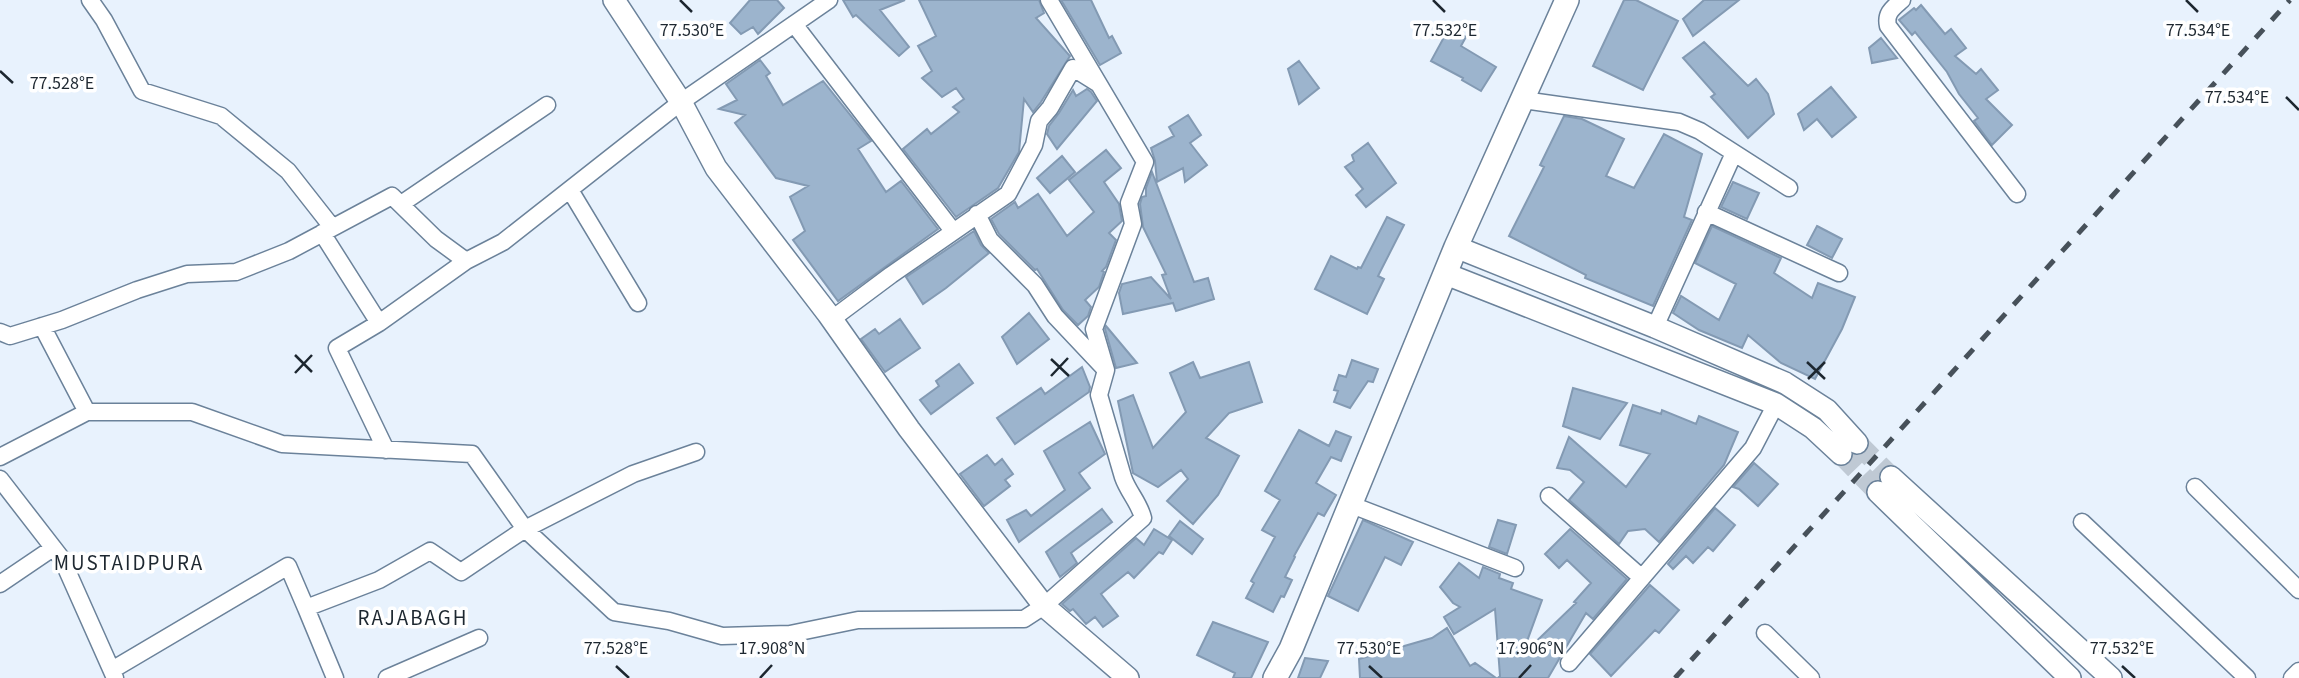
<svg xmlns="http://www.w3.org/2000/svg" width="2299" height="678" viewBox="0 0 2299 678" font-family="'Source Sans 3',sans-serif">
	<style>
		.building { fill: #9cb4cd; stroke: #839ab3; stroke-width: 2 }
		.lines { fill: none; stroke-linecap: round; stroke-linejoin: round }
		.major-tunnel { stroke: #bfc9d4; stroke-width: 21; stroke-dasharray: 21 10; stroke-linecap: butt }
		.minor-casing { stroke: #6b829a; stroke-width: 19 }
		.major-casing { stroke: #6b829a; stroke-width: 24 }
		.highway-casing { stroke: #6b829a; stroke-width: 26 }
		.minor { stroke: #fff; stroke-width: 16 }
		.major { stroke: #fff; stroke-width: 21 }
		.highway { stroke: #fff; stroke-width: 23 }
		.rail { stroke: #47515a; stroke-width: 5; stroke-dasharray: 12 12; stroke-linecap: butt }
		.ticks { fill: none; stroke: #1d2730; stroke-width: 2.5 }
		.labels { text-anchor: middle; stroke-width: 7; stroke-linejoin: round; paint-order: stroke }
		.neighbourhood-label { font-size: 21px; letter-spacing: 2px; fill: #1d2730; stroke: #fff }
		.ticks-label { font-size: 18px; text-anchor: middle; fill: #1d2730; stroke: #fff; stroke-width: 7; stroke-linejoin: round; paint-order: stroke }
	</style>
	<rect width="100%" height="100%" fill="#e8f2fd"/>
	<path class="building" d="M750,0h27l7,8 -26,26 -5,-7 -12,7 -11,-11z
		M843,0h62l-25,10 29,37 -10,9 -43,-41 -3,2z
		M919,0h120l5,13 -8,5 34,38 -29,46 -8,10 -9,-13 -5,53 -21,36 -42,29 -53,-68 24,-20 4,5 28,-22 -6,-5 11,-8 -8,-11 -14,9 -20,-19 10,-7 -14,-25 18,-10z
		M1061,0h30l18,38 3,-2 9,17 -21,12z
		M1624,0h12l42,21 -35,69 -50,-24z
		M1704,0h35l-46,36 -10,-17z
		M1921,5l24,29 6,-5 15,19 -11,8 21,18 5,-5 17,21 -12,9 26,26 -20,20 -18,-24 4,-3 -19,-24 -12,-22 -32,-40 -3,3 -13,-15 15,-12 2,2z
		M1449,28l17,9 -5,9 35,21 -15,24 -19,-11 1,-2 -32,-17z
		M1881,38l16,20 -25,5 -3,-15z
		M1704,42l44,44 8,-7 12,15 6,20 -26,24 -37,-41 4,-3 -32,-36z
		M760,60l10,13 -4,3 17,29 40,-24 48,60 -13,8 28,43 15,-11 37,48 -100,72 -45,-61 12,-9 -15,-34 18,-11 -32,-8 -41,-55 10,-8 -26,-6 18,-9 -11,-16z
		M1299,61l20,27 -20,16 -11,-35z
		M1831,87l25,30 -24,20 -15,-18 -13,11 -6,-16z
		M1087,89l4,3 6,9 -40,48 -10,-15 2,-8 10,-13 14,-23 3,6z
		M1188,115l13,20 -11,8 17,22 -22,17 -2,-14 -26,14 -2,-21 -4,-13 23,-12 -5,-9z
		M1564,116l18,3 42,20 -18,37 28,12 30,-54 38,20 -18,63 8,3 -39,86 -68,-28 1,-3 -77,-39 35,-69 -4,-2z
		M1368,143l28,40 -30,24 -10,-12 7,-6 -18,-22 9,-6 -2,-6z
		M1106,150l15,18 -17,14 15,22 3,17 -13,12 7,7 -10,27 -4,4 2,1 -5,15 -14,13 6,7 -3,9 -10,9 -15,-15 -26,-41 -2,1 -36,-36 -8,-15 24,-17 3,6 20,-14 29,42 27,-24 -25,-32z
		M1062,156l13,16 -25,21 -13,-15z
		M1152,172l42,110 14,-4 6,21 -38,12 -3,-8 -50,11 -4,-21 3,-9 29,-7 20,22 -9,-24 4,-1 -23,-47 -3,-23 2,-7 4,-1v-8z
		M1733,182l26,11 -12,26 -26,-12z
		M1387,217l17,8 -26,51 6,3 -17,35 -52,-25 16,-33 26,13 1,-2 3,1z
		M1712,226l69,32 -7,15 38,25 6,-15 37,14 -13,32 -27,50 -34,-16 -33,-28 -6,13 -43,-18 -26,-17 8,-17 38,24 17,-36 -41,-21z
		M1817,226l25,13 -10,19 -25,-13z
		M974,231l7,14 8,8 -43,35 -23,16 -17,-27z
		M1029,313l20,26 -32,25 -15,-27z
		M900,319l20,29 -35,24 -24,-33 14,-10 4,5z
		M1106,326l31,37 -21,5 -11,-39z
		M1352,360l26,9 -5,13 -5,-1 -18,27 -16,-6 4,-11 -4,-1 5,-15 7,2z
		M1193,362l7,16 49,-16 13,40 -33,11 -23,25 33,18 -21,39 -25,29 -26,-23 21,-22 -7,-9 -23,17 -25,-14 -15,-72 15,-6 20,53 33,-36 -16,-39z
		M959,364l14,19 -42,31 -11,-14 19,-14 -3,-5z
		M1082,367l8,20 -1,5 -74,52 -18,-26 44,-30 4,6z
		M1573,388l54,15 -27,36 -37,-13z
		M1633,405l28,9 1,-4 34,14 3,-8 39,16 -14,33 -65,77 -14,-13 -17,2 -9,13 -50,-44 15,-18 -14,-12 -13,-2 12,-31 57,50 24,-33 -30,-9z
		M1090,422l15,32 -26,19 11,15 -71,54 -12,-22 19,-10 5,6 34,-26 -21,-39z
		M1299,430l30,16 7,-15 15,6 -10,24 -10,-4 -15,26 20,12 -12,21 -6,-3 -24,43 1,1 -10,20 7,3 -8,17 -3,-1 -8,16 -27,-14 8,-15 -3,-2 24,-44 -13,-7 18,-30 -15,-9z
		M987,455l8,10 7,-6 11,15 -8,6 5,6 -26,20 -24,-32z
		M1754,463l24,21 -20,22 -19,-17 -6,-2z
		M1715,508l20,17 -22,26 -5,-4 -15,16 -7,-7 -13,13 -5,-5z
		M1102,509l10,13 -41,31 6,10 -17,14 -14,-25z
		M1363,520l50,22 -12,23 -16,-8 -27,54 -30,-15z
		M1498,520l18,5 -9,29 -18,-7z
		M1180,521l23,18 -11,15 -23,-18z
		M1154,529l18,11 -9,14 -4,-2 -25,26 -6,-6 -27,22 17,22 -15,11 -8,-10 -9,7 -13,-15 -3,2 -8,-7 74,-66 8,7z
		M1570,529l57,50 -34,40 -7,-6 -38,65h-50l2,-2 -5,-67 -41,25 -10,-17 16,-10 -7,-4 -13,-16 19,-24 20,15 4,-11 17,7 -1,4 14,5 -2,6 31,11 -20,55 54,-52 -2,-1 17,-19 -24,-23 -8,8 -14,-14z
		M1650,585l29,25 -20,23 -4,-3 -44,46 -21,-22z
		M1213,622l55,20 -17,36h-18l2,-5 -38,-18z
		M1447,628l23,38 5,-3 21,15h-136l-1,-19 73,-21z
		M1305,658l23,3 -8,17h-22z"/>
	<g class="lines">
		<path class="major-tunnel" d="M1857,443l34,34
			M1841,454l37,38"/>
		<g class="minor-casing">
			<path id="minor" d="M90,0l14,20 38,71 79,25 67,55 44,56
				M1902,0c-9,8 -17,13 -14,26l129,168
				M794,24l159,207
				M1523,100l156,22 21,9 89,57
				M570,190l68,113
				M401,204l146,-99
				M1706,212l133,61
				M977,214l13,26 45,45 20,31 49,52
				M322,233l57,90 -42,25 49,102
				M832,319l59,-44 117,-81 26,-49 5,-24 11,-13 23,-40 24,15
				M379,323l87,-62
				M42,326l45,86
				M1655,327l79,-174
				M0,332l10,4 52,-16 75,-30 50,-16 49,-2 53,-21 103,-55 44,43 30,22 37,-19 178,-140 148,-102
				M0,457l87,-45h105l90,32 190,10 53,75 89,83 55,9 53,15 68,-2 68,-14 166,-1 20,-13 99,-88c-4,-16 -15,-26 -20,-41l-24,-82 7,-25 -12,-41 39,-105 -4,-21 16,-41 -96,-162
				M0,479l62,80 53,119
				M2195,487l104,103
				M1549,496l93,82
				M1349,504l166,64
				M2082,522l165,156
				M0,584l53,-36
				M306,608l29,70
				M1765,633l46,45
				M1569,663l184,-215 23,-44
				M112,670l176,-104 18,42 73,-28 51,-29 31,21 64,-43 108,-55 63,-22
				M387,678l92,-40
				M2292,678l7,-7"/>
		</g>
		<g class="major-casing">
			<path id="major" d="M614,0l67,102 35,66 112,146 81,115 135,177 84,72
				M1456,247l199,80 130,56 42,27 30,33
				M1446,274l330,130 37,24 28,26
				M1891,477l220,201
				M1878,492l192,186"/>
		</g>
		<g class="highway-casing">
			<path id="highway" d="M1275,678l16,-29 165,-402 111,-247"/>
		</g>
		<use href="#minor" class="minor"/>
		<use href="#major" class="major"/>
		<use href="#highway" class="highway"/>
		<path class="rail" d="M1675,678l615,-678"/>
	</g>
	<path class="ticks" d="M680,0l12,12M1433,0l12,12M2186,0l12,12M0,71l13,12M2286,97l13,13M295,355l17,17M1051,359l18,17M1807,362l18,17M295,373l17,-18M1051,376l17,-18M1808,379l17,-17M616,666l13,12M1369,666l13,12M2122,666l13,12M760,678l12,-13M1519,678l12,-13"/>
	<g class="labels">
		<g class="neighbourhood-label">
			<text x="129" y="570">MUSTAIDPURA</text>
			<text x="413" y="625">RAJABAGH</text>
		</g>
	</g>
	<g class="ticks-label">
		<text x="692" y="36">77.530°E</text>
		<text x="1445" y="36">77.532°E</text>
		<text x="2198" y="36">77.534°E</text>
		<text x="62" y="89">77.528°E</text>
		<text x="2237" y="103">77.534°E</text>
		<text x="772" y="654">17.908°N</text>
		<text x="1531" y="654">17.906°N</text>
		<text x="616" y="654">77.528°E</text>
		<text x="1369" y="654">77.530°E</text>
		<text x="2122" y="654">77.532°E</text>
	</g>
</svg>
